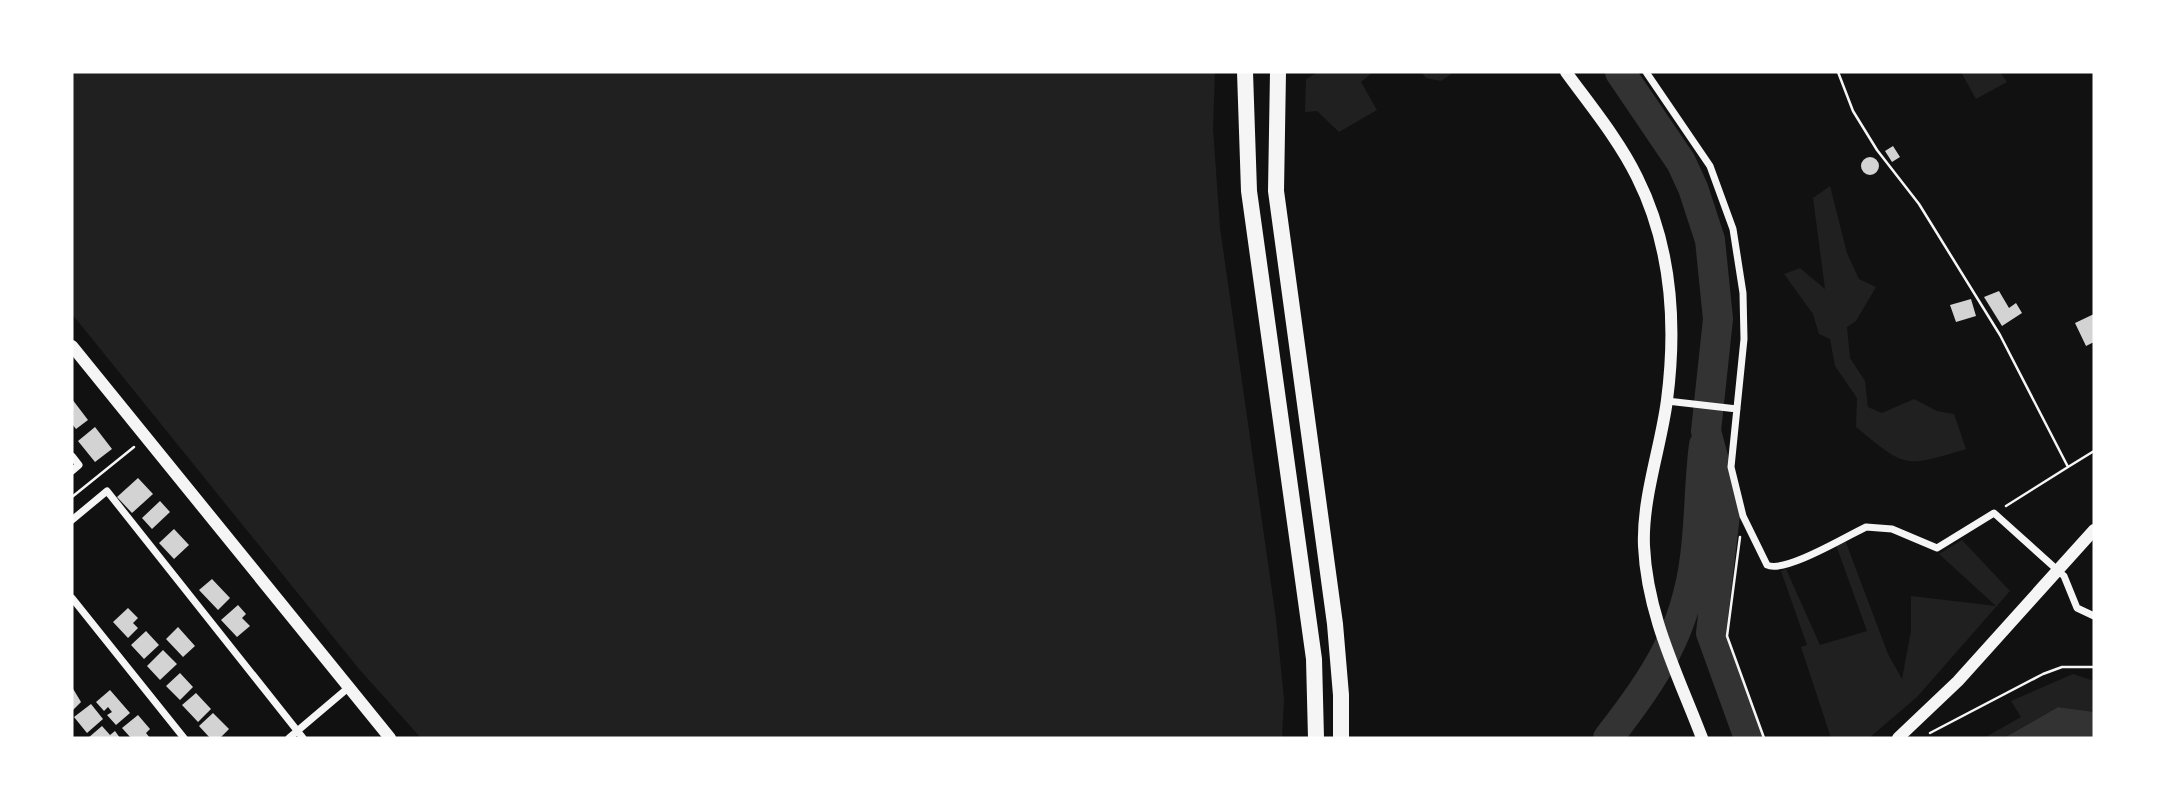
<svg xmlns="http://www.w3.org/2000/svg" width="2166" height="810" viewBox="0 0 2166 810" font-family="'Roboto Serif',serif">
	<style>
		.green { fill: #202020 }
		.water { fill: #333 }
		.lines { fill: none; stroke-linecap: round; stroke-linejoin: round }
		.river { stroke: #333; stroke-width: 30 }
		.building { fill: #d3d3d3 }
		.path { stroke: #f5f5f5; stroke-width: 2.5 }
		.minor { stroke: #f5f5f5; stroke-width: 7 }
		.tertiary { stroke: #f5f5f5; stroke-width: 12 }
		.primary { stroke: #f5f5f5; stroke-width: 16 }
	</style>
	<rect width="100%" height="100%" fill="#111"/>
	<path class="green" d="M72,72h1143l-2,56 7,100 56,391 8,80 -2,39h-861l-62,-69 -287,-355z
		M1318,72h55l-12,10 16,28 -38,22 -22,-21 -12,1 1,-33z
		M1421,72h33l-13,9 -15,-3z
		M1961,72h39l7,10 -31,17z
		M1830,186l17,67 12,26 17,8 -20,34 -9,6 3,31 15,23 3,26 14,6 32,-14 23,12 17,3 12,35c-63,19 -60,19 -110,-22l1,-29 -22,-32 -5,-27 -11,-5 -6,-20 -29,-40 16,-6 25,21 -12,-91z
		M1845,540l43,114 14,25 9,-48v-35l85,10 -57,-52 23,-14 48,51 -93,106 -48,41h-38l-30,-91 6,-2 -26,-74 5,-2 34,76 47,-14 -31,-86z
		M2073,674l21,7v31l-36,-5 -54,31h-20l37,-21 -10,-16z"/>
	<path class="water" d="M2058,707l36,5v26h-90z"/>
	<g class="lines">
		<path class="river" d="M1620,72l61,90 12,26 17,52 8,79 -12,112 20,75 -15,127 38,105
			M1608,738c45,-57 78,-106 87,-181 5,-37 4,-74 9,-112"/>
	</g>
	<path class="building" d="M1893,146l7,11 -8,5 -7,-11z
		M1861 166a9 9 0 1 1 18 0a9 9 0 1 1-18 0Z
		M1999,291l10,17 7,-5 6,10 -20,13 -18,-29z
		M1971,299l5,17 -20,6 -6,-17z
		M2094,314v28l-8,4 -11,-23z
		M72,399l16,21 -12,9 -4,-5z
		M95,427l17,22 -17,13 -17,-21z
		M138,478l15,16 -21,19 -15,-16z
		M160,501l10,11 -18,17 -10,-11z
		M174,529l15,16 -15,14 -15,-16z
		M212,579l18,19 -12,12 -19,-20z
		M238,605l8,9 -4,4 8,8 -13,11 -16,-17z
		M128,608l10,10 -5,5 5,5 -10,10 -15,-16z
		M178,627l17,19 -12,11 -17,-18z
		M146,631l13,14 -15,14 -13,-14z
		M163,650l14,14 -17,16 -13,-14z
		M180,673l13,14 -13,13 -14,-14z
		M72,687l9,15 -9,9z
		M110,690l20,23 -14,12 -9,-10 5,-3 -4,-5 -4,4 -8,-9z
		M196,693l15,16 -13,13 -16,-17z
		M91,704l12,15 -16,14 -13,-16z
		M213,713l16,16 -9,9h-10l-11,-12z
		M138,715l12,14 -4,4 4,5h-19l-9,-10z
		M102,726l8,9 5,-4 5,7h-32z"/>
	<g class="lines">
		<path class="path" d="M1838,72l15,39 24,39 42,54 81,131 68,132 -62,39
			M2068,467l26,-16
			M72,497l62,-50
			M1740,537l-13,99 37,102
			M1930,733l113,-59 19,-7h32"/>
		<path class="minor" d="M1646,72l64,94 23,63 10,64 1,46 -13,128 12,49 24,49c17,9 80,-29 99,-38l26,2 45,19 57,-35 70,63 13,32 17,8
			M1667,401l70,8
			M72,456l7,9 -7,6
			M72,520l35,-29 196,247
			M72,598l112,140
			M289,738l59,-50"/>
		<path class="tertiary" d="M1566,72c24,33 53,68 71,105 35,70 40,146 30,223 -6,47 -25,98 -23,146 3,69 34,129 58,192
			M72,346l318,392
			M1898,738l60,-57 136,-151"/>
		<path class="primary" d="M1245,72l4,119 65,468 2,79
			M1278,72l-2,119 59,433 6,71v43"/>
	</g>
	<rect width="2166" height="810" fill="none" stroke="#ffffff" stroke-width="147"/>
</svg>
